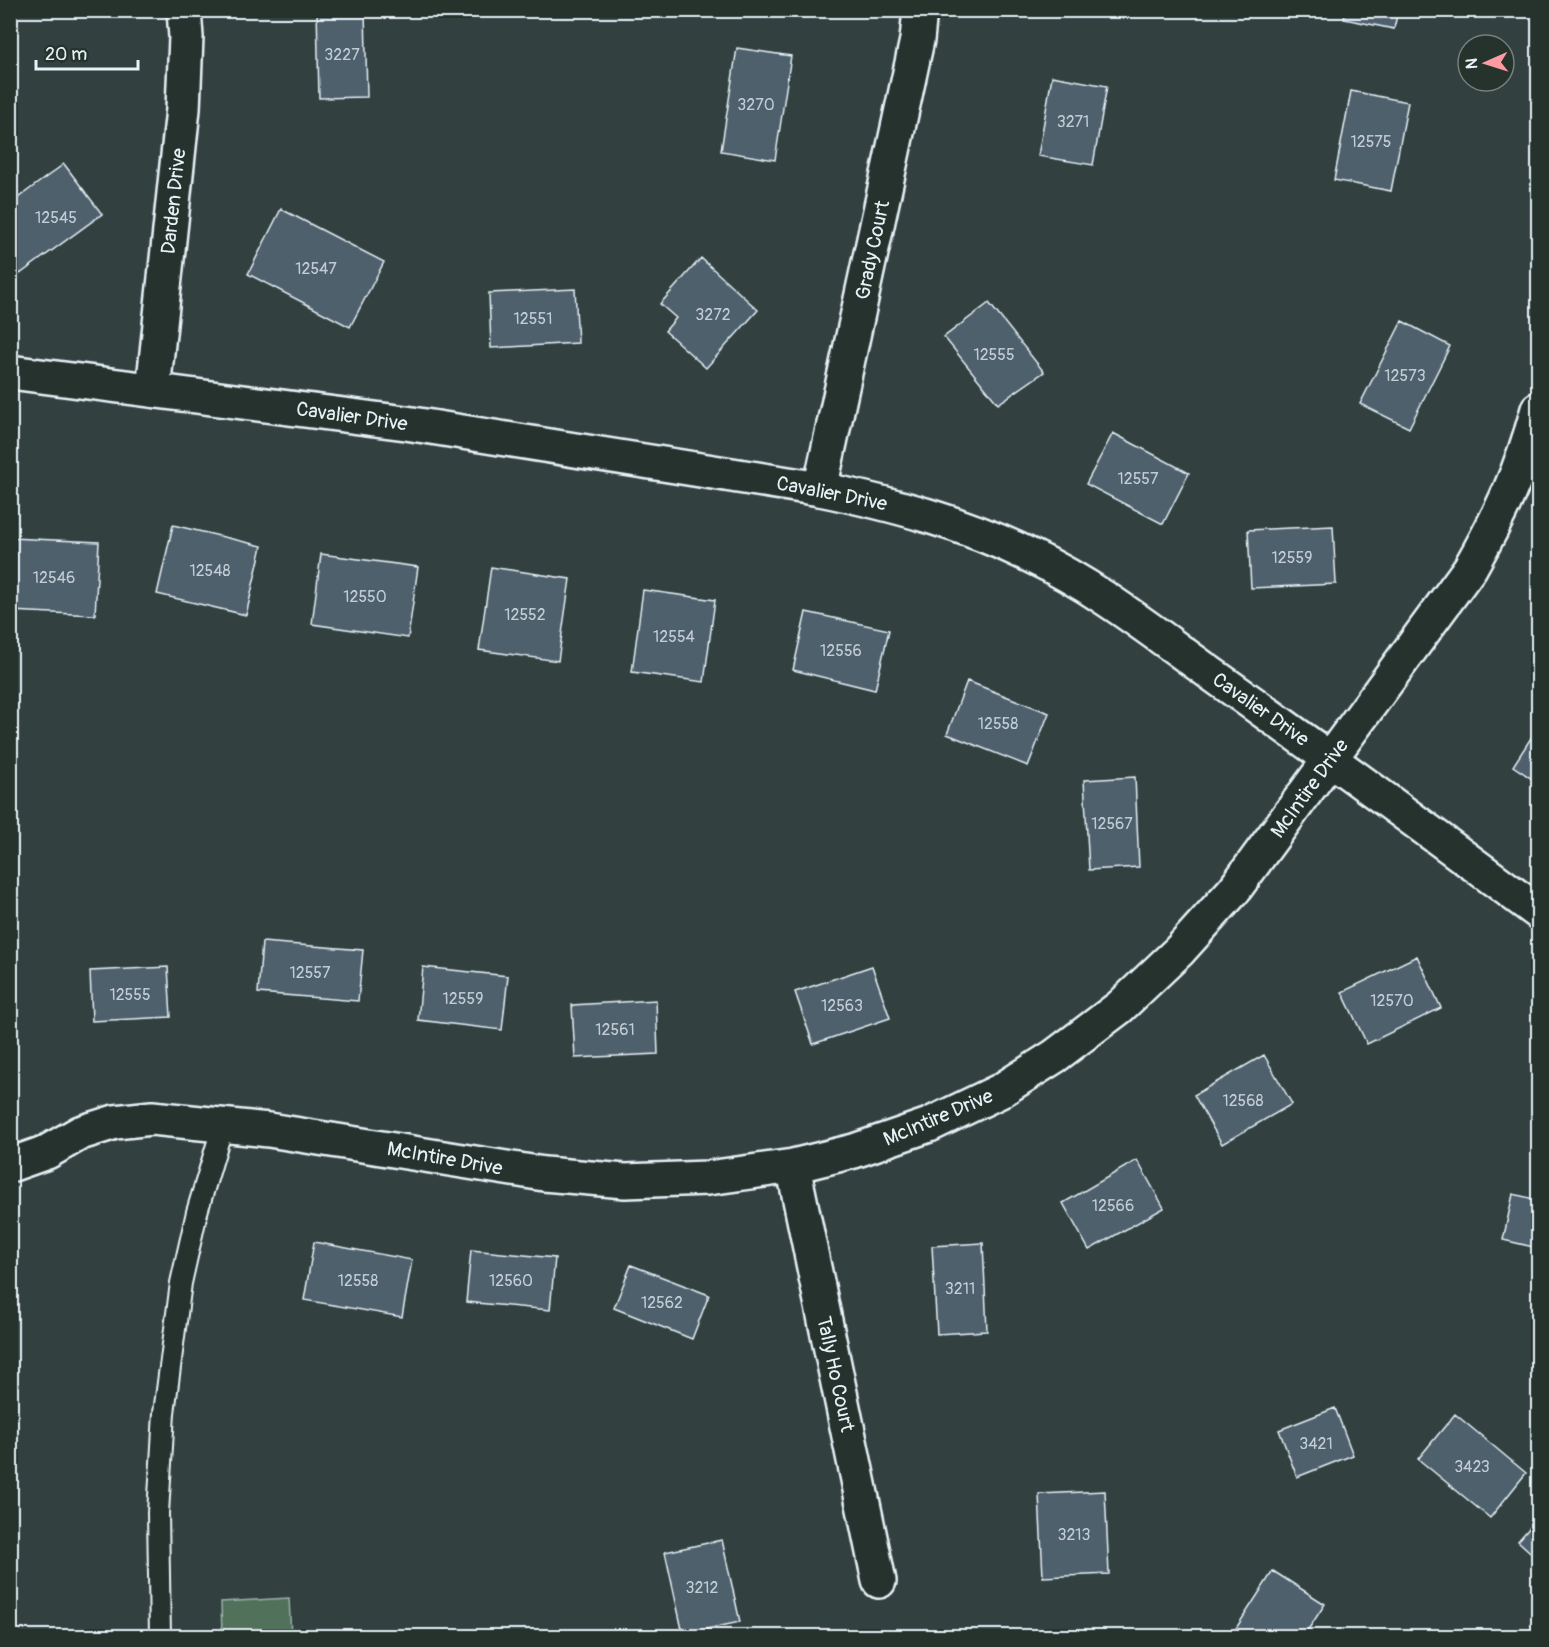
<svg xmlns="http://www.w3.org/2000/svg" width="1549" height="1647" viewBox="0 0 1549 1647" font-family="Pangolin,sans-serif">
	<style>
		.green { fill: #51715a; stroke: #9cb1a9; stroke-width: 1.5 }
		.building { fill: #4f616d; stroke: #e8f1f8; stroke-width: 1.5 }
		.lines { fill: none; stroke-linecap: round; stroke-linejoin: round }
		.service-casing { stroke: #e8f1f8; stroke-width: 24 }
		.minor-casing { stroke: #e8f1f8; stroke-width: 38 }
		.tertiary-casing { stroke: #e8f1f8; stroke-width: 38 }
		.service { stroke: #26332d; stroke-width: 20 }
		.minor { stroke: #26332d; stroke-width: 33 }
		.tertiary { stroke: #26332d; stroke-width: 33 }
		.labels { text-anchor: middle; stroke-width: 5; stroke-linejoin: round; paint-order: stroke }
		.number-label { font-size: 16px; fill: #c2cdd5 }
		.street-label { font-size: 20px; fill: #e8f1f8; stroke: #26332d }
	</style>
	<rect width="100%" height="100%" fill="#324140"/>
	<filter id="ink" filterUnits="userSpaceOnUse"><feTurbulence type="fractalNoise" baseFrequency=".0167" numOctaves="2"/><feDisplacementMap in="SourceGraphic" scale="12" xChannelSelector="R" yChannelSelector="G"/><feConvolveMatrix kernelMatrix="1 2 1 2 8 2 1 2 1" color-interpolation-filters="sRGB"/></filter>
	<g filter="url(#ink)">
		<path class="green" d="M289,1598l2,38h-69l-1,-34z"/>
		<path class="building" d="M317,10h48l2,87 -48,1z
			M1346,10h52l-4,19 -50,-10z
			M737,48l54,8 -16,104 -54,-9z
			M1052,76l55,10 -14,79 -55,-9z
			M1351,91l57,11 -17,89 -57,-11z
			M64,164l38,50 -82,60 -10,-14v-40l8,-6 -7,-11z
			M281,209l103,53 -34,65 -102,-53z
			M701,258l57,52 -52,58 -41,-37 11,-13 -16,-14z
			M575,289l3,54 -87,5 -2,-55z
			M989,303l55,69 -46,32 -54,-67z
			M1402,321l48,25 -41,82 -49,-24z
			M1113,433l76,40 -26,51 -77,-40z
			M173,525l89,21 -16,69 -89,-21z
			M1333,526l3,58 -85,4 -3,-58z
			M10,538l89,4 -4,73 -85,-4z
			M321,554l97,13 -10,71 -96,-14z
			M491,567l79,12 -12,82 -79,-11z
			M643,590l72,10 -11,82 -72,-10z
			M806,612l83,18 -14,60 -82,-20z
			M967,681l82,32 -21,53 -81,-32z
			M1538,727v56l-25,-17z
			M1135,777l4,90 -50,3 -5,-90z
			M262,942l101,8 -5,51 -100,-8z
			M1417,956l24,52 -74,36 -25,-52z
			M872,966l18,52 -77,26 -18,-52z
			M168,967l3,50 -79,4 -2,-50z
			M423,967l85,9 -6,54 -84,-10z
			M656,1000l2,54 -83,4 -3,-53z
			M1264,1055l28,49 -70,40 -28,-49z
			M1137,1160l27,48 -75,42 -26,-47z
			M1513,1194l25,6v48l-35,-8z
			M314,1242l98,18 -10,57 -98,-17z
			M983,1243l4,88 -50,3 -5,-88z
			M471,1250l84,8 -5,52 -84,-8z
			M631,1265l78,30 -17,44 -78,-31z
			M1335,1408l18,47 -56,22 -18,-47z
			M1455,1414l71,59 -36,45 -72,-59z
			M1105,1491l4,83 -66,3 -4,-83z
			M1538,1518v41l-20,-18z
			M722,1540l18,82 -57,12 -18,-82z
			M1273,1571l52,33 -21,32h-73z"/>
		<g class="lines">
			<g class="service-casing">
				<path id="service" d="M160,1636l-2,-123 6,-100 17,-130 16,-71 26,-87"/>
			</g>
			<g class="minor-casing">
				<path id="minor" d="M153,390l30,-281 3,-72 -2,-27
					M820,489l97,-449 3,-30
					M10,1165l37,-13 33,-19 35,-11 37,-4 117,12 275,44 81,7 83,-3 85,-12 61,-15 75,-26 71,-34 55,-35 65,-49 59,-56 55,-61 236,-322c32,-56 51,-97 68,-159
					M793,1166l86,415"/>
			</g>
			<g class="tertiary-casing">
				<path id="tertiary" d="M10,372l396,51 414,66c73,15 144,34 211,67 68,32 128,81 189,124 107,76 213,154 318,232"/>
			</g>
			<use href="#service" class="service"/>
			<use href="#minor" class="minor"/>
			<use href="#tertiary" class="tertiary"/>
		</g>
	</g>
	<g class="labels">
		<g class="number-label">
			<text x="342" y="60">3227</text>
			<text x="756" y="110">3270</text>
			<text x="1073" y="127">3271</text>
			<text x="1371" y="147">12575</text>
			<text x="56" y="223">12545</text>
			<text x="316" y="274">12547</text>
			<text x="713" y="320">3272</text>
			<text x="533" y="324">12551</text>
			<text x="994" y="360">12555</text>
			<text x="1405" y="381">12573</text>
			<text x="1138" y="484">12557</text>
			<text x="1292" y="563">12559</text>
			<text x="210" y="576">12548</text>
			<text x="54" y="583">12546</text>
			<text x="365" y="602">12550</text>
			<text x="525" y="620">12552</text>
			<text x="674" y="642">12554</text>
			<text x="841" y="656">12556</text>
			<text x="998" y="729">12558</text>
			<text x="1112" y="829">12567</text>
			<text x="310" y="978">12557</text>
			<text x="130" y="1000">12555</text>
			<text x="463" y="1004">12559</text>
			<text x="1392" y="1006">12570</text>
			<text x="842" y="1011">12563</text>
			<text x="615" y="1035">12561</text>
			<text x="1243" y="1106">12568</text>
			<text x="1113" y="1211">12566</text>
			<text x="358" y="1286">12558</text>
			<text x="511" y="1286">12560</text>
			<text x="960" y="1294">3211</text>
			<text x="662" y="1308">12562</text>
			<text x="1316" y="1449">3421</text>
			<text x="1472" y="1472">3423</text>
			<text x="1074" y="1540">3213</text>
			<text x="702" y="1593">3212</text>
		</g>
		<g class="street-label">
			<text transform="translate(173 201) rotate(-84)" y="7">Darden Drive</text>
			<text transform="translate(872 250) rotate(-78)" y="7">Grady Court</text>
			<text transform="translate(352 416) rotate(8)" y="7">Cavalier Drive</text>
			<text transform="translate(832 493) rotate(11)" y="7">Cavalier Drive</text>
			<text transform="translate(1261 709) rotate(35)" y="7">Cavalier Drive</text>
			<text transform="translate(1309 788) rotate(-54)" y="7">McIntire Drive</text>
			<text transform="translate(938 1117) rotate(-23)" y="7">McIntire Drive</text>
			<text transform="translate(445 1158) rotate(10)" y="7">McIntire Drive</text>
			<text transform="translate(836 1374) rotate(78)" y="7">Tally Ho Court</text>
		</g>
	</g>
	<rect width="1549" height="1647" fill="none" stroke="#26332d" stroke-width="36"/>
	<rect x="18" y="18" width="1513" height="1611" fill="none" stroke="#e8f1f8" stroke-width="2" filter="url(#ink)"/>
	<g transform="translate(1486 63) rotate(267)"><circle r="28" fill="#26332d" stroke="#747f7e" stroke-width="1.5"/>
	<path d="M0-4.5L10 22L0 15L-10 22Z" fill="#ff9aa2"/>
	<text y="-9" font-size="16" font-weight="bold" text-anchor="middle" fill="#e8f1f8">N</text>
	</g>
	<path d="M36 60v9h102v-9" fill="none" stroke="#e8f1f8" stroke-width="3"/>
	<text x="45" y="60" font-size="18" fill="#e8f1f8" stroke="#26332d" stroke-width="4.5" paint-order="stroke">20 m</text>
</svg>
